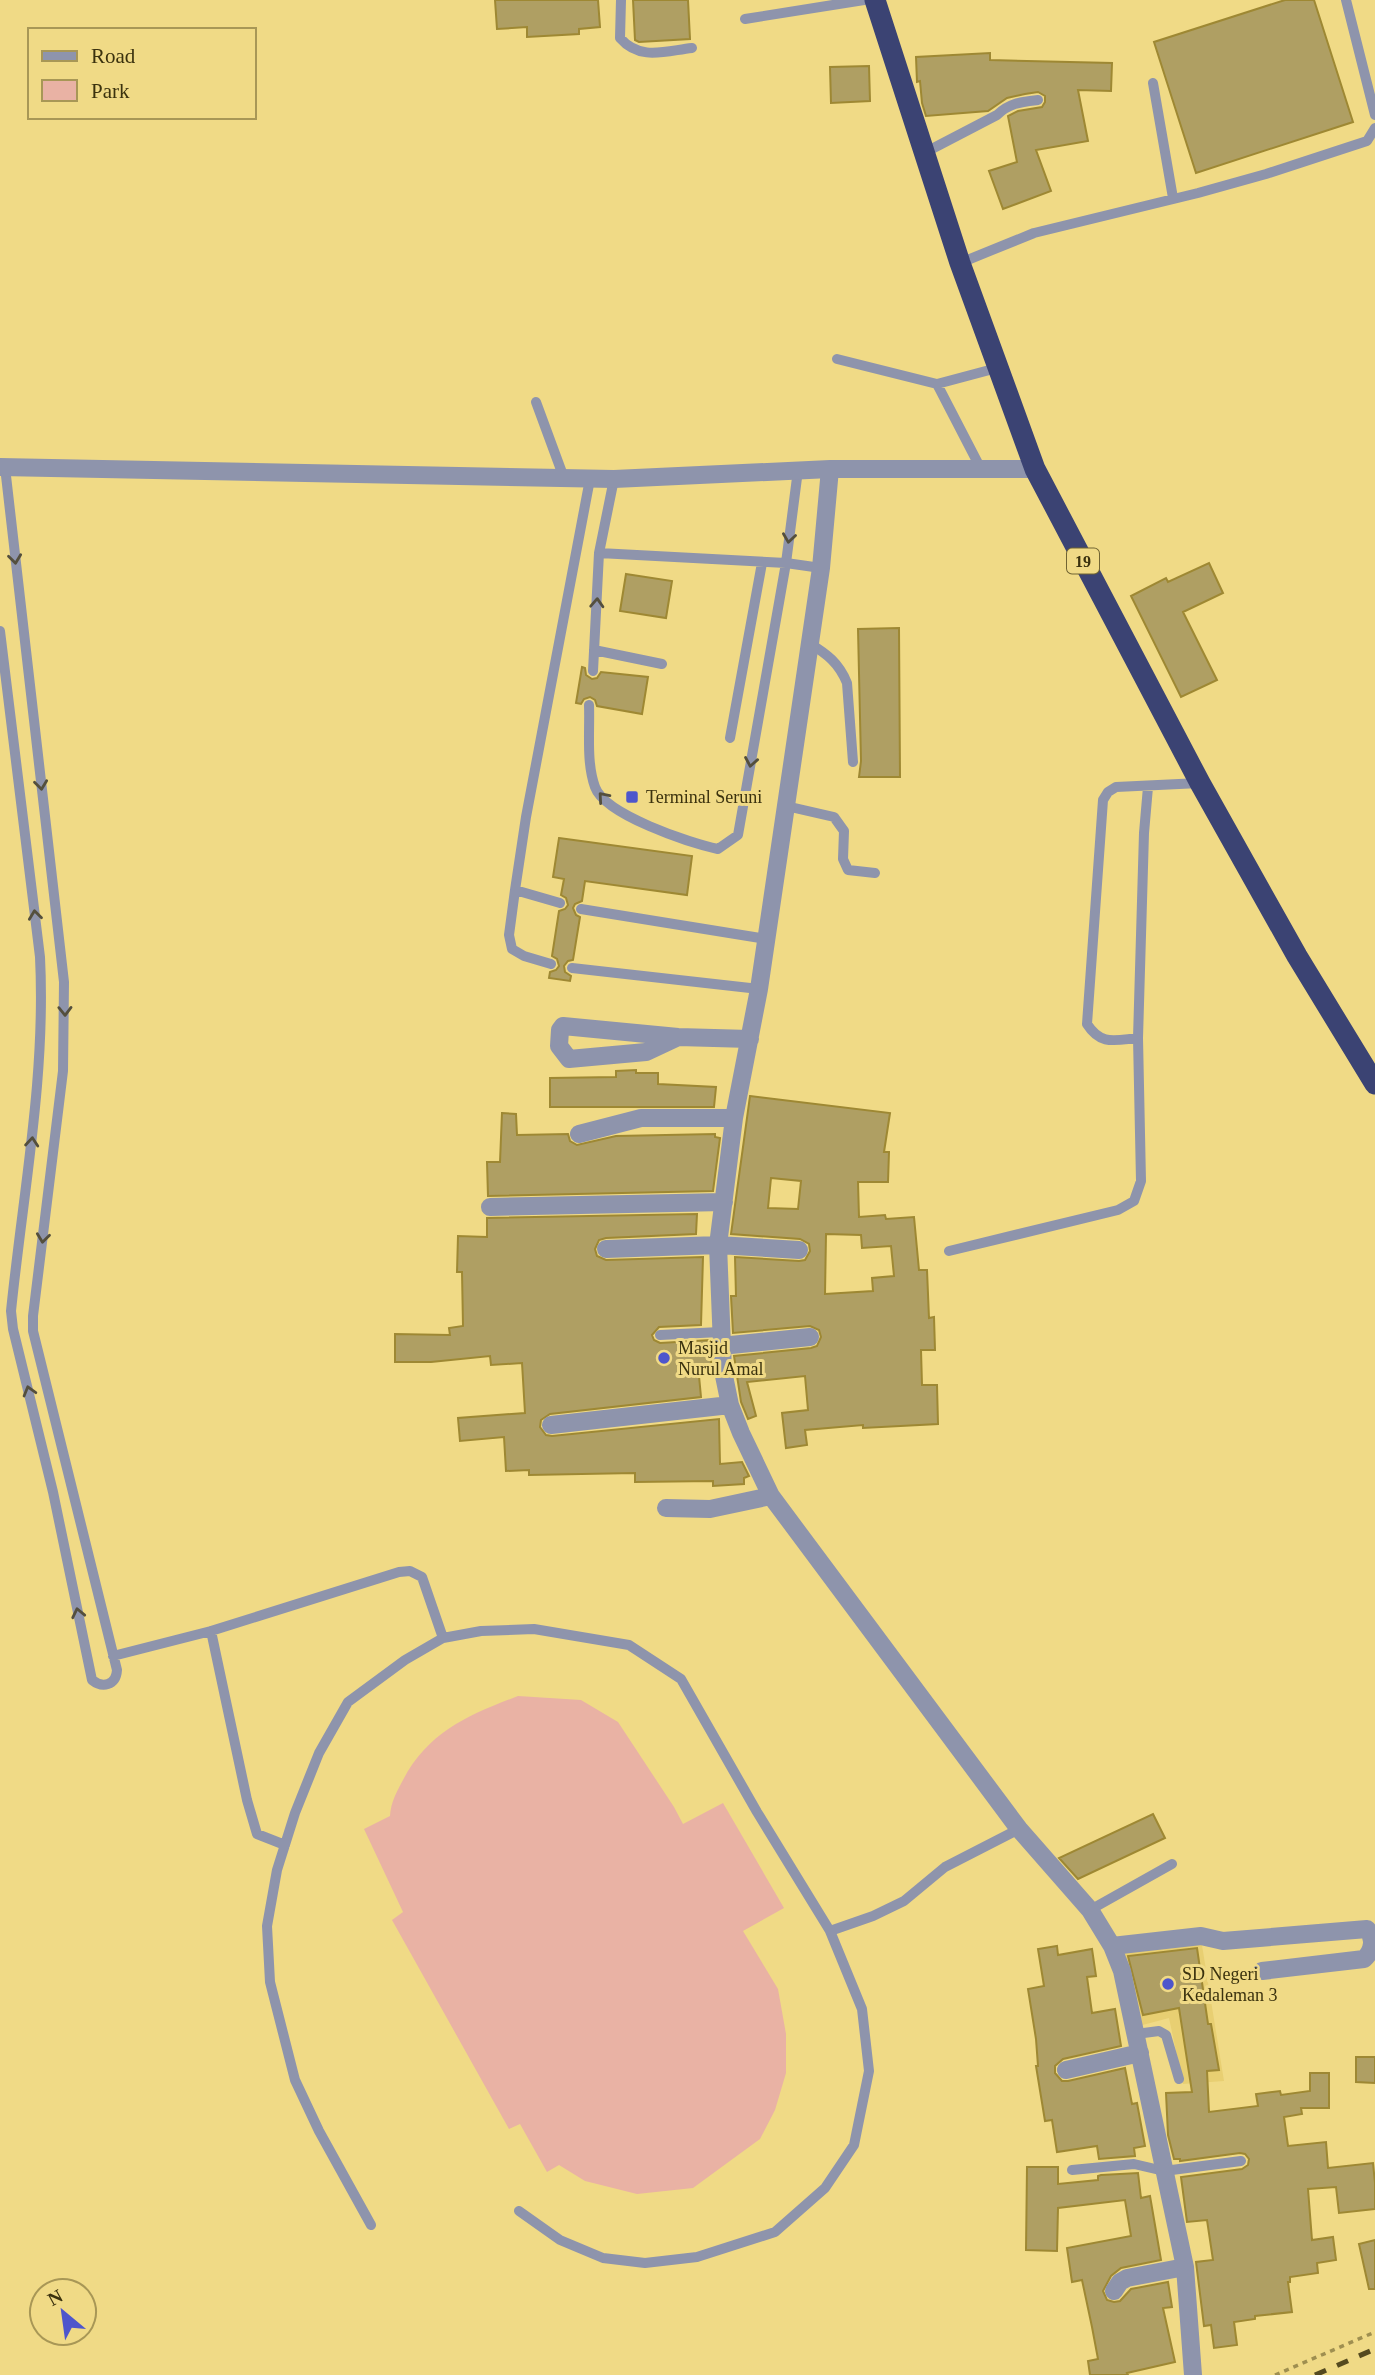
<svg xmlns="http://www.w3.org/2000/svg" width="1375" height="2375" viewBox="0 0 1375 2375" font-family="Georgia,serif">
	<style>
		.built { fill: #e8cf72 }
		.green { fill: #e9b2a4 }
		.building { fill: #af9f63; stroke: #9e8833; stroke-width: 2; fill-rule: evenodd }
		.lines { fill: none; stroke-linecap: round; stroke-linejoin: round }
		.path { stroke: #9f8f50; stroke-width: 3.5; stroke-dasharray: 5 5; stroke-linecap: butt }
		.lane { stroke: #8e94ac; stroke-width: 10 }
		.street { stroke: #8e94ac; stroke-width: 18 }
		.highway { stroke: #3b4373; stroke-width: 21 }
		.rail { stroke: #554a1f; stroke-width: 5; stroke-dasharray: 12 12; stroke-linecap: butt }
		.oneway { stroke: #544f3d }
		.poi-dot { fill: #4e56cc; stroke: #f0da86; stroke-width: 2.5 }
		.labels { text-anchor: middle; stroke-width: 6; stroke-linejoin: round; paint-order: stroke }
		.shield { fill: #f0da86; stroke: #716432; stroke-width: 2 }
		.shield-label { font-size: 16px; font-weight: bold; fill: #3b320e }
		.poi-label { font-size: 18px; fill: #3b320e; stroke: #f0da86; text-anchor: start }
	</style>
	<rect width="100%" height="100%" fill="#f0da86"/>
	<path class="built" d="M1201,1939l23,142 -41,3 -14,-66 -34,9 -12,-76z"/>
	<path class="green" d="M518,1696l63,4 37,22 56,85 9,17 40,-21 61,105 -41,23 35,58 8,45v39l-11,37 -15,29 -67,49 -56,6 -52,-13 -26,-16 -12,7 -27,-48 -11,5 -117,-209 11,-8 -39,-83 26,-13c1,-14 6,-23 13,-36 26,-49 66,-65 115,-84z"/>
	<path class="building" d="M495,0h103l2,27 -21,2v5l-52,3v-10l-30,2z
		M633,0h55l2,39 -51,3 -4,-2z
		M1285,0h29l39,122 -157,51 -42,-131z
		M990,53v7l122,3 -1,28 -33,-1 10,51 -52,9 15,41 -48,18 -14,-38 28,-9 -9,-46 10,-5 24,-4 3,-5v-6l-7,-4 -13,2 -18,4 -19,13 -62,5 -4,-13 -2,-22 -3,1 -1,-25z
		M869,66l1,35 -39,2 -1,-36z
		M1209,563l14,30 -40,19 34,68 -36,17 -50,-101 35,-18 2,4z
		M626,574l46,7 -6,37 -46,-7z
		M899,628l1,149h-41l2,-16 -3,-132z
		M582,667l3,1 1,7 6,4 5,-1 4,-6 47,5 -6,37 -45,-8 -2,-6 -5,-3 -6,2 -3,5 -5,-1z
		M559,838l133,18 -5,39 -102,-14 -3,20 -7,3 -2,4 3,7 4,2 -7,43 -5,1 -4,5 1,6 6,4 -1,5 -21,-3 1,-6 6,-2 3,-4 -2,-7 -5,-3 7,-45 6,-2 3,-4 -2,-7 -5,-3 3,-16 -11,-2z
		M636,1070v3h22v11l58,3 -2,20h-164v-29l66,-1v-6z
		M750,1096l140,17 -6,39h5l-1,30h-30l1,35 26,-2 1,4 28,-2 5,53h8l2,48 5,-1 1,33h-14l1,35h15l1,39 -75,4v-3l-58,5 2,15 -21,3 -4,-35 26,-3 -3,-34 -58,6 9,34 -8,3 -7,-17 -7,-46 77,-8 6,-2 4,-9 -2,-7 -9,-4 -77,7 -2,-37h5l-1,-39 64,4 6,-1 5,-9 -1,-7 -9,-5 -69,-5zM771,1178l30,3 -3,28 -30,-1zM826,1234l35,1 1,13 29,-2 3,30 -22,2 1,13 -48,3z
		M502,1113l14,1 1,21 51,-1 2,7 7,4 39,-9 99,-2v3l5,1 -7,53 -225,5 -1,-34h13z
		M697,1214l-1,20 -90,4 -7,2 -4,9 2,7 9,4 97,-3 -2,68 -42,2 -7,8 2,5 6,3 50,-3 2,36h-13l2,21 -151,17 -9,6 -1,7 6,8 6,1 167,-17 1,45 22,-2 7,14 -5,2v6l-31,2v-5l-78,1v-9l-106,2v-5l-23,1 -2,-34 -44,4 -2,-23 67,-5 -3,-50 -31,2 -1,-9 -59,6h-36v-28l55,1 -1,-7 14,-2 -1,-54h-5l1,-36 29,1v-19z
		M1153,1814l12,24 -87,41 -19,-21z
		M1057,1946l1,9 34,-6 4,27 -9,1 5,36 23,-4 6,37 -58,13 -8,7v7l7,8h6l57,-13 7,36 5,-1 8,43 -11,2 1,8 -36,3 -2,-13 -40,6 -5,-32 -7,1 -9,-55h2l-2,-27 -8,-50 16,-3 -6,-37z
		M1197,1948l11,76h3l8,46 -12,1 2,41 49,-6 -2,-12 24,-3 1,4 29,-4v-18h19v35h-28l1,6 -18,3 4,29 38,-4 2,26 45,-5 2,20v26l-36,4 -3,-26 -28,2 4,51 21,-3 3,23 -19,3 1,10 -28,4v5h-2l4,30 -37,4v3l-21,3 3,23 -23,3 -3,-23 -7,1 -8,-64 17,-2 -6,-40 -20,2 -6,-45 61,-8 6,-4 1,-6 -4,-5 -5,-1 -60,8v-2h-6l-6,-24 -2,-42 26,-1 -13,-84 -36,7 -15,-59z
		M1356,2057h19v26l-19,-1z
		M1027,2167h31v17l40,-4v-4l3,-1 37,-2 3,25 9,-2 11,64 -40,8 -10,8 -8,15 4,9 7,2 6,-1 11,-12 37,-7 4,25 -9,1 12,54 -48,11 1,2h-38l-2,-14 10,-2 -6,-32 -10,-47 -10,2 -5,-34 64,-12 -6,-36 -67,8 -1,43 -31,-1z
		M1375,2240v49h-6l-10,-45z"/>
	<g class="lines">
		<path class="path" d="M1275,2375l100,-43"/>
		<path class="lane" d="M621,0l-1,38c20,23 45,13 72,10
			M1346,0l29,115
			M745,19l119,-19
			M1153,83l20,115
			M924,153l73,-38c12,-12 24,-13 41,-15
			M960,263l74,-30 164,-40 68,-19 101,-33 8,-13
			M837,359l100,25 60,-16
			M937,384l44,85
			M536,402l28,76
			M599,553l187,10 35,5
			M0,631l40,326c6,119 -17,236 -29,354l2,18 40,163 39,188c10,8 24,6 25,-10l-84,-339v-15l30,-245 1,-89 -59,-515
			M809,643c18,11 30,20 38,40l6,79
			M594,650l68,14
			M593,671l6,-118 15,-74
			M589,705c1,26 -3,57 6,82 10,28 95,56 123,62l20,-14 48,-272 12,-93
			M730,738l32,-175
			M1148,787l-4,46 -6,205c-23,2 -37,8 -51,-14l16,-224 5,-8 8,-5 84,-4
			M786,806l48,11 10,14 -1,28 5,11 27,3
			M515,890l-6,45 3,14 12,7 27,8
			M560,903l-45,-13 11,-73 64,-338
			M581,909l185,30
			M572,968l187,21
			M949,1251l169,-41 16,-9 7,-20 -3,-143
			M660,1335l60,-3
			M211,1631l36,169 10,34 28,11
			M113,1656l98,-25 188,-59 11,-1 12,6 21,61 38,-7 53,-2 95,16 52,34 76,133 73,119 32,78 7,62 -15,74 -29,43 -50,44 -78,25 -52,6 -42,-5 -43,-18 -41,-29
			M1090,1910l82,-46
			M830,1931l43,-15 31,-15 41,-34 74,-38
			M1136,2034l23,-3 7,4 13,44
			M1072,2170l62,-6 30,7 77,-10
			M371,2225l-52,-94 -24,-51 -25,-98 -3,-56 10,-56 18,-57 24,-60 29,-51 57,-42 38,-22"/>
		<path class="street" d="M0,467l614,12 216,-10h205
			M830,469l-9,99 -62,421 -25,129 -16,127 5,126 7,34 11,28 30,63 248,333 71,81 22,36 10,25 63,296 8,108
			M678,1037l-32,15 -77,7 -10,-13 1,-16 3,-4 115,11 72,2
			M579,1134l62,-16h93
			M490,1207l234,-5
			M606,1249l112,-4 81,5
			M721,1346l89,-9
			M551,1425l179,-20
			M666,1508l44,1 61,-13
			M1112,1946l89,-10 22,5 144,-12c8,9 6,22 -3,30l-102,12
			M1066,2070l74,-17
			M1114,2291l6,-9 7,-4 58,-11"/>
		<path class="highway" d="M875,0l85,263 75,206 165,314 97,173 78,128"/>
		<path class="rail" d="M1315,2375l60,-26"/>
	</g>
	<defs><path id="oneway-chevron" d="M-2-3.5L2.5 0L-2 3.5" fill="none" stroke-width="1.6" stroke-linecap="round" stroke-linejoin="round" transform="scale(1.75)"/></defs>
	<g class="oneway">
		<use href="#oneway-chevron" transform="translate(789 538) rotate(98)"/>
		<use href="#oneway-chevron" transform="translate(15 559) rotate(83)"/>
		<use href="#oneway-chevron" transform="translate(597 603) rotate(-87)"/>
		<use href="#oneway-chevron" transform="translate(751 762) rotate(100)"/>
		<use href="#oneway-chevron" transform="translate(41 785) rotate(83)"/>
		<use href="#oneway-chevron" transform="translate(603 797) rotate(-131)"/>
		<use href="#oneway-chevron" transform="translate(35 915) rotate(-97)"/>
		<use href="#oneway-chevron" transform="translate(65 1011) rotate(89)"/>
		<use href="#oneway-chevron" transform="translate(32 1142) rotate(-85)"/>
		<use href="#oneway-chevron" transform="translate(43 1238) rotate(97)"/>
		<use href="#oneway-chevron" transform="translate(29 1391) rotate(-106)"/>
		<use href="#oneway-chevron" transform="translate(78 1613) rotate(-102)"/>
	</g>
	<g class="poi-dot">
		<rect x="625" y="790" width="14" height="14" rx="3.5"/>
		<circle cx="664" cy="1358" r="7"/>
		<circle cx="1168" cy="1984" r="7"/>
	</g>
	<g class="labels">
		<rect class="shield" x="1067" y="548.5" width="32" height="25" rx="5"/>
		<g class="shield-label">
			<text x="1083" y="567">19</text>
		</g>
		<g class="poi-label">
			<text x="646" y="803">Terminal Seruni</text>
			<text x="678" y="1354">Masjid<tspan x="678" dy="21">Nurul Amal</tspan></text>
			<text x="1182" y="1980">SD Negeri<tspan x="1182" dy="21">Kedaleman 3</tspan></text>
		</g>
	</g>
	<rect x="28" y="28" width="228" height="91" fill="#f0da86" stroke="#a89756" stroke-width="2"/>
	<rect x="42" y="51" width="35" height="10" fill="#8e94ac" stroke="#a89756" stroke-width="2"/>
	<text x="91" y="63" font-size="21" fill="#3b320e">Road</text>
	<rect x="42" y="80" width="35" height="21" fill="#e9b2a4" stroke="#a89756" stroke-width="2"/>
	<text x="91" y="98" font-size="21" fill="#3b320e">Park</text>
	<g transform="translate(63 2312) rotate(331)"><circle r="33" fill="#f0da86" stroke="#a89756" stroke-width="2"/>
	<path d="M0-5L12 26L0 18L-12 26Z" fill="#4e56cc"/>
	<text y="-10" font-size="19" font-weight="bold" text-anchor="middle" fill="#3b320e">N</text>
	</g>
</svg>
